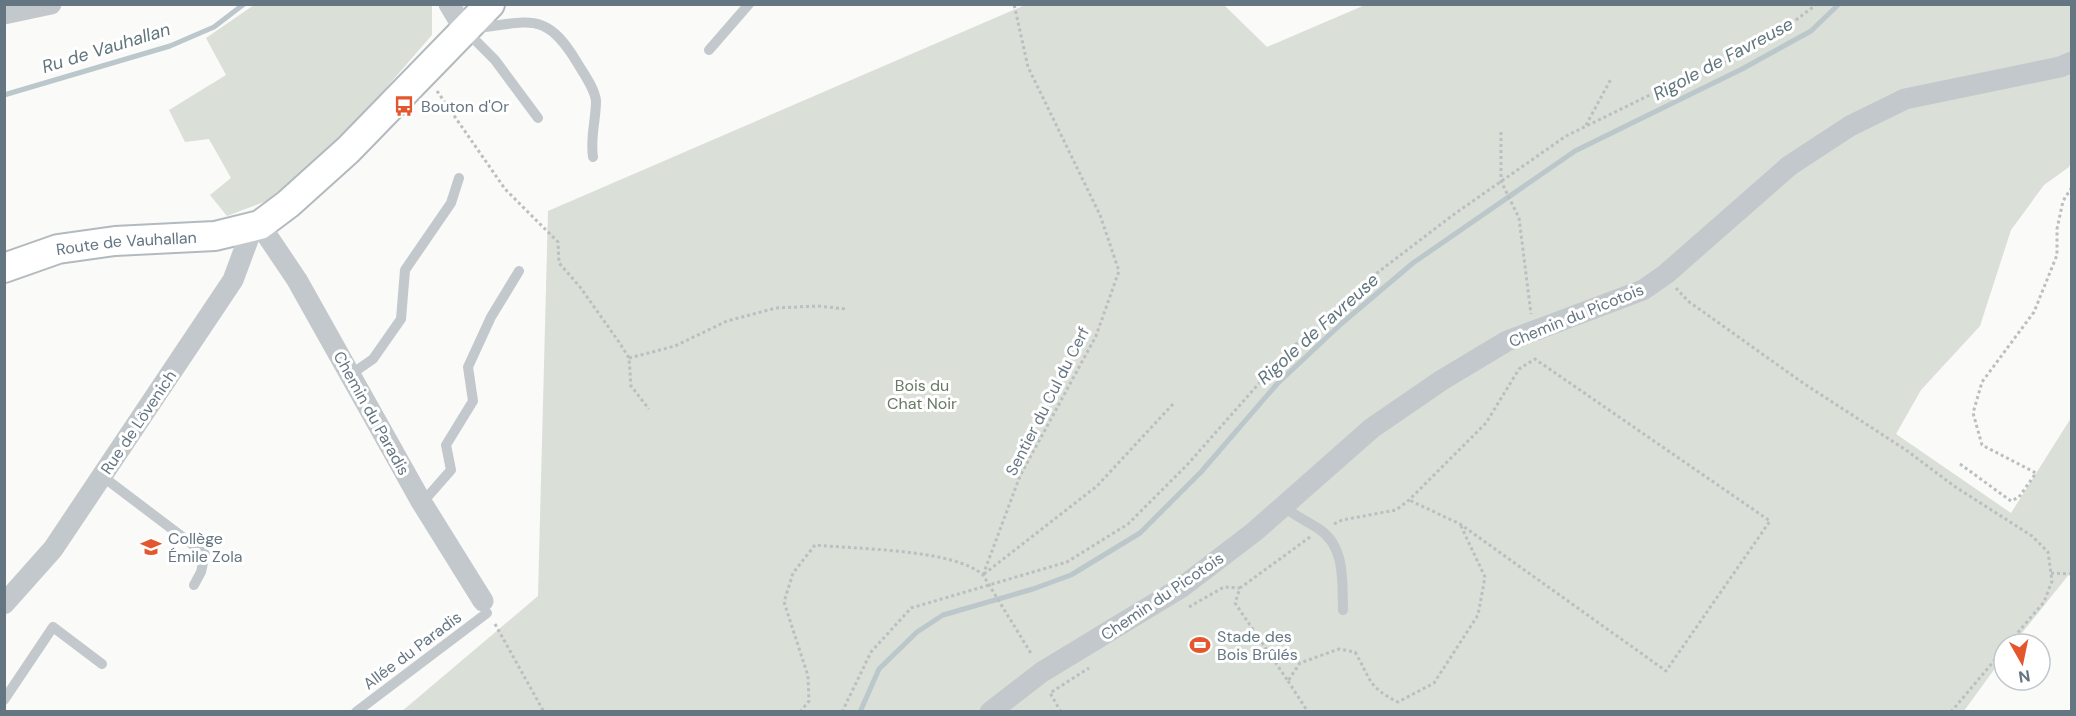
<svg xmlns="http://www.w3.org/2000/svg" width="2076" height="716" viewBox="0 0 2076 716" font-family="'DM Sans',sans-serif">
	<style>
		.green { fill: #dadfd7 }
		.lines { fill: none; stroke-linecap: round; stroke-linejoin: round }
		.stream { stroke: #bbc7cb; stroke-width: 5 }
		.secondary-casing { stroke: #b3babf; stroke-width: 32 }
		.path { stroke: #bbbfc2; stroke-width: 3; stroke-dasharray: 3 3; stroke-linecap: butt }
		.service { stroke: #c3c8cc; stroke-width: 10 }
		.minor { stroke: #c3c8cc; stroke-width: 21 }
		.secondary { stroke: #fff; stroke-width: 28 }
		.labels { text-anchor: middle; stroke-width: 6; stroke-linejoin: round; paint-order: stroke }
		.poi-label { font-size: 16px; fill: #657683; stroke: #fff; text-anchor: start }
		.street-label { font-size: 16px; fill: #657683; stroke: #fff }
		.park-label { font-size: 16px; fill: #687a64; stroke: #fff }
		.water-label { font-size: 18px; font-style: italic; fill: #60757c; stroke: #fff }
	</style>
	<rect width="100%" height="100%" fill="#fafaf8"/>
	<path class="green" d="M254,5h178v30l-53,61 -71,73 -39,31 -42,16 -17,-21 21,-17 -22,-39 -24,3 -16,-32 57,-35 -20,-37z
		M1025,5h199l43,42 98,-42h706v156l-2,6 -25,18 -33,45 -31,96 -59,64 -25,44 115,79 60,-95v154l-58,72h-9v12l-40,55 -1563,1 137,-116 10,-385z"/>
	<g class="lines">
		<path class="stream" d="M4,95l166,-49 44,-19 30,-23
			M860,712l19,-43 38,-37 26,-17 90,-26 38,-14 69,-42 61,-61 76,-88 64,-60 72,-61 162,-112 167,-82 69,-38 28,-27"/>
		<g class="secondary-casing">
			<g id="secondary">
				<path id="s1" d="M4,268l54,-19 57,-8 100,-5 45,-11 28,-21 60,-54 142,-146"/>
			</g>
		</g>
		<path class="path" d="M437,91l68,98 53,53 1,21 21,24 39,55 10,16 2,28 18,23
			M1586,125l25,-46
			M1501,132v49l18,37 12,96
			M1676,288l12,13 115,82 103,67 48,36 78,50 16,16 4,29 -8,21 -36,42
			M629,358l46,-12 52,-25 49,-13 42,-2 28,3
			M1960,464l51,37 8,-4 17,-24 -54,-28 -9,-32 9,-31 52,-70 23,-57v-26l6,-28 9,-14
			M1334,524l8,-4 54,-10 13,-10 77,-77 33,-54 16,-10 235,162 -104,150 -206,-147 -51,-24
			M1310,537l-70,51 -5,15 53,78 12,-18 39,-14 16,3c16,27 12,35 43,50l36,-19 44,-68 7,-38 -25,-53
			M2051,573l21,1
			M984,574l113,-88 76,-82
			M983,575l37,-99 76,-140 23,-65 -19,-56 -72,-148 -14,-63
			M1189,607l35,-20 16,1
			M495,624l49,88
			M1288,681l20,31
			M800,712l9,-11 -1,-25 -24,-74 9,-29 22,-28c39,4 140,4 168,30l49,80
			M842,712l29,-60 40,-44 156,-46 61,-38 60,-60 96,-109 89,-79 80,-61 113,-79 100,-49 61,-26 57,-32 33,-25
			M1061,712l-11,-19 39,-25
			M1951,712l53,-63"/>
		<path class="service" d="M476,28c55,-6 70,-18 102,36 6,10 17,25 18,37 0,19 -6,36 -3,56
			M465,30l30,30 43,58
			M709,50l40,-46
			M350,375l23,-16 28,-40 4,-49 46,-67 8,-25
			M102,476l103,78 -4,18 -7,13
			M422,503l29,-33 -5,-25 27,-44 -5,-34 23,-50 28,-46
			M1284,506c10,10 23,15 35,23 27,18 23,53 24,81
			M4,700l49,-73 49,37
			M356,712l131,-99"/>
		<path class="minor" d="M449,4l15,25
			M4,14l47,-10
			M260,225l37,55 125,223 61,98
			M4,604l49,-55 180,-269 19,-51
			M990,712l52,-40 140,-85 72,-55 118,-104 70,-48 65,-39 136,-51 23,-16 123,-108 61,-40 55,-27 155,-32 12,-5"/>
		<use href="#secondary" class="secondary"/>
	</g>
	<defs>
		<g id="bus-bare" transform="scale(1.62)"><path d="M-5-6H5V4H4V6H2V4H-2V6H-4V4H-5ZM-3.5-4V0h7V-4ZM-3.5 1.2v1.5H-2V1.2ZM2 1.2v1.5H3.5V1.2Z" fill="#e4572e" stroke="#fff" stroke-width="2.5" paint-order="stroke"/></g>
		<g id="school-bare" transform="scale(1.62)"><path d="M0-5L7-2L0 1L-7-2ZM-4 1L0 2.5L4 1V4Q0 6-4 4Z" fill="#e4572e" stroke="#fff" stroke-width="2.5" paint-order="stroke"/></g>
		<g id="stadium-bare" transform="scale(1.62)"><path d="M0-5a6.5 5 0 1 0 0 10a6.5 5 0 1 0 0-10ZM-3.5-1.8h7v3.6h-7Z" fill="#e4572e" stroke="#fff" stroke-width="2.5" paint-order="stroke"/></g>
	</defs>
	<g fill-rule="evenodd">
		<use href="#bus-bare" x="404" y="106"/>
		<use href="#school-bare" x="151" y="547"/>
		<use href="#stadium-bare" x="1200" y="645"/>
	</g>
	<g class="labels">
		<g class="poi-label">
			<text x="421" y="112">Bouton d'Or</text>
			<text x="168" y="544">Collège<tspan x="168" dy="18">Émile Zola</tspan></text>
			<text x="1217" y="642">Stade des<tspan x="1217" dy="18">Bois Brûlés</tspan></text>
		</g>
		<g class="street-label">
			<text dy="6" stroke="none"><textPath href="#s1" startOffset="126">Route de Vauhallan</textPath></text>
			<text transform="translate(1576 315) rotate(-22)" y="6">Chemin du Picotois</text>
			<text transform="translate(1047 401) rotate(-63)" y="6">Sentier du Cul du Cerf</text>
			<text transform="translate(372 413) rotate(61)" y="6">Chemin du Paradis</text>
			<text transform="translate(138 422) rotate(-56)" y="6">Rue de Lövenich</text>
			<text transform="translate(1162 596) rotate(-34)" y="6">Chemin du Picotois</text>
			<text transform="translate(412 650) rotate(-37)" y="6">Allée du Paradis</text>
		</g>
		<g class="park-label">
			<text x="922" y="391">Bois du<tspan x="922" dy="18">Chat Noir</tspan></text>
		</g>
		<g class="water-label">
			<text transform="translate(106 48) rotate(-17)" y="6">Ru de Vauhallan</text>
			<text transform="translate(1723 59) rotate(-28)" y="6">Rigole de Favreuse</text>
			<text transform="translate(1318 329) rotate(-42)" y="6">Rigole de Favreuse</text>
		</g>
	</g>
	<rect width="2076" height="716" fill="none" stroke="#657683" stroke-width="12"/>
	<g transform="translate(2022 662) rotate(171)"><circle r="28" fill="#ffffff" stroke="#c1c8cd" stroke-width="1.5"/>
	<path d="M0-4.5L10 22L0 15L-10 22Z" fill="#e4572e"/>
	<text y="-9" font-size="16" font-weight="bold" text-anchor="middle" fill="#657683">N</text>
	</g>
</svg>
